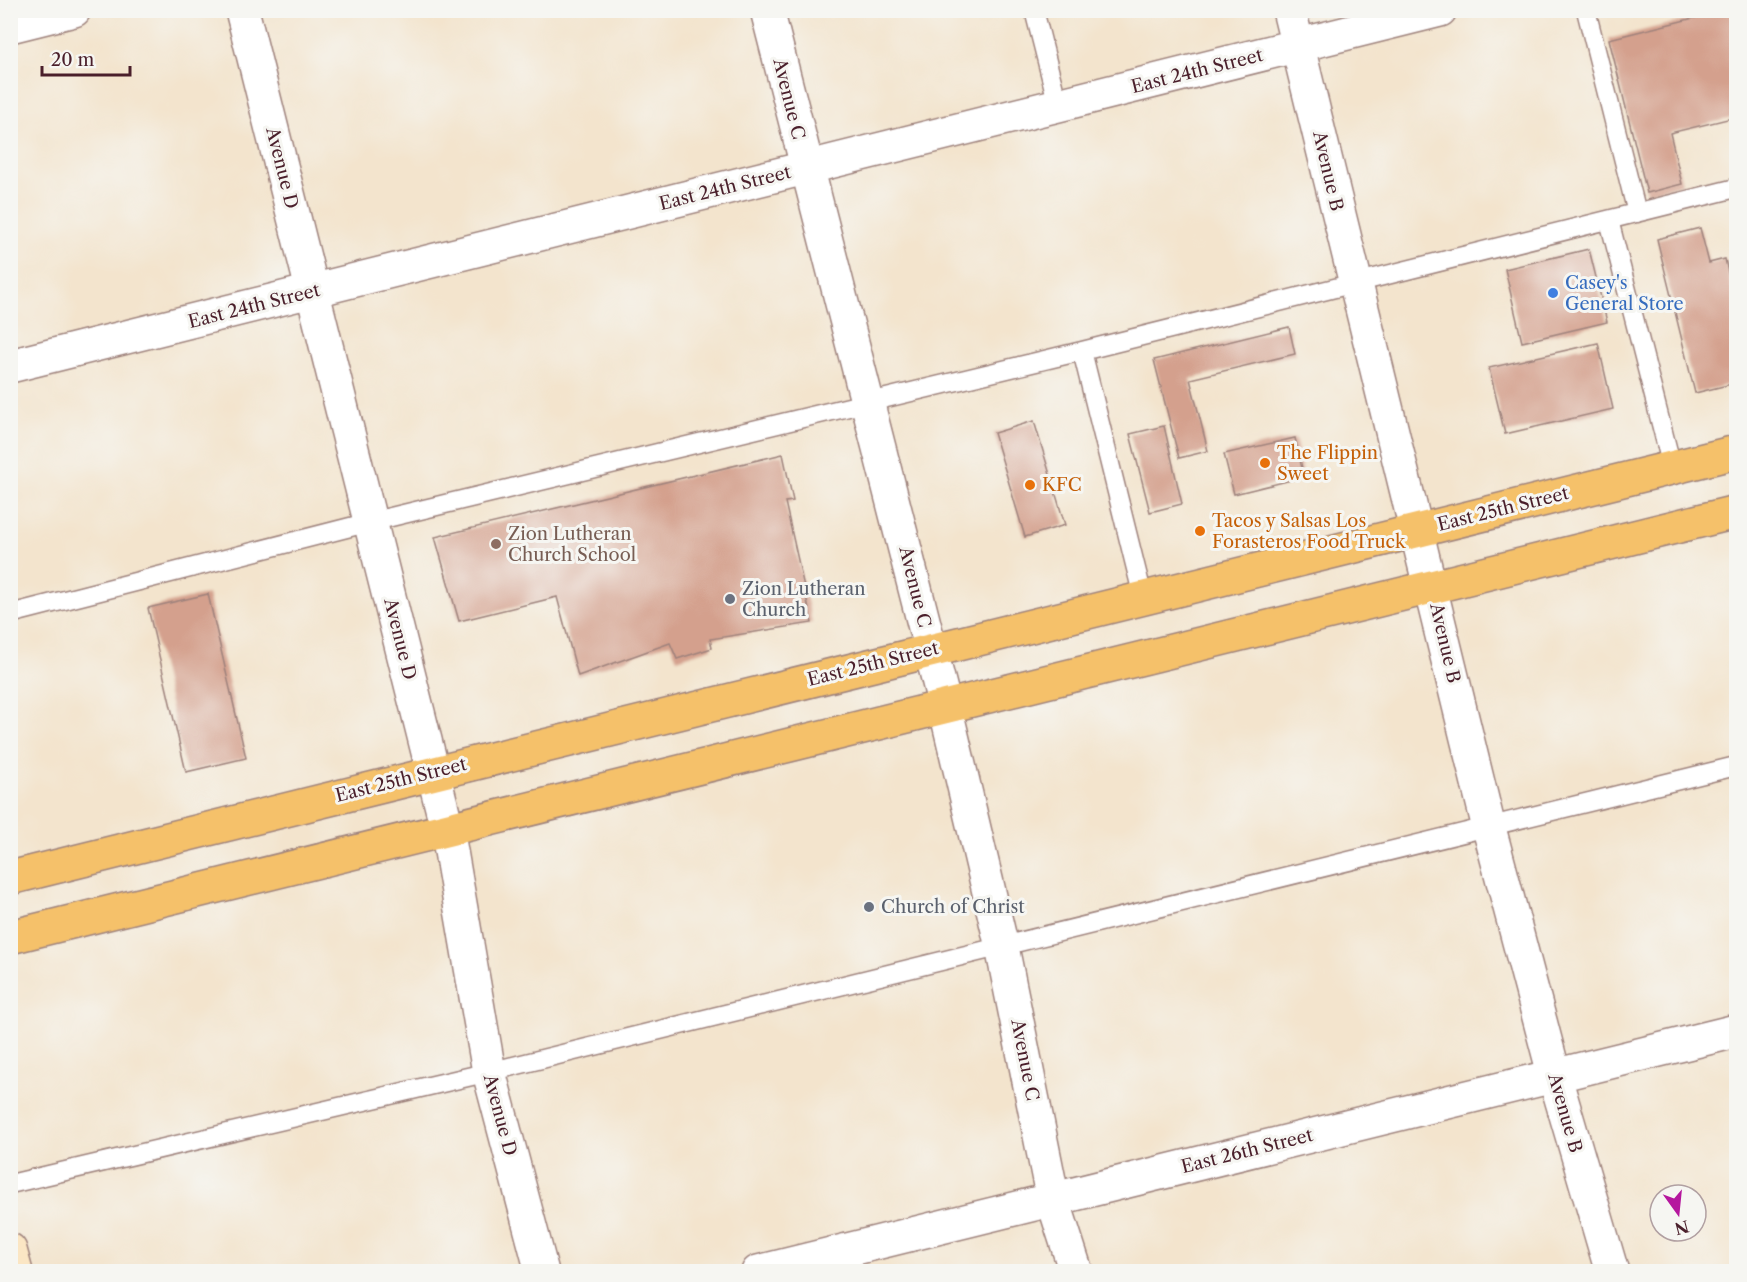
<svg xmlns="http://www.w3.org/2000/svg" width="1747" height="1282" viewBox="0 0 1747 1282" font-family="'Libre Caslon Text',serif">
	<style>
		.building { fill: #d4a08d }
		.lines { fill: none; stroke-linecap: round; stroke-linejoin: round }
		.lane-casing { stroke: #9e827c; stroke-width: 21 }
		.street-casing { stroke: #9e827c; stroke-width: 36 }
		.secondary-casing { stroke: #9e827c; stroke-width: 36 }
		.primary-casing { stroke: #9e827c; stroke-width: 36 }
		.lane { stroke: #fff; stroke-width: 18 }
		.street { stroke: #fff; stroke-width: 33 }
		.secondary { stroke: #fbe6c4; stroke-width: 33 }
		.primary { stroke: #f5c16b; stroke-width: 33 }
		.shop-dot { fill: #3f7fe0; stroke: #f6f6f2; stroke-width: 2 }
		.food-dot { fill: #e8710a; stroke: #f6f6f2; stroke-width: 2 }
		.education-dot { fill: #8d6e63; stroke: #f6f6f2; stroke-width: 2 }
		.worship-dot { fill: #6b7280; stroke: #f6f6f2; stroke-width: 2 }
		.labels { text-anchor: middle; stroke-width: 6; stroke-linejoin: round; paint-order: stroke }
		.street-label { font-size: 18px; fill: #4a1f2b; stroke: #f6f6f2 }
		.shop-label { font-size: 18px; fill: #366cbe; stroke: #f6f6f2; text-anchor: start }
		.food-label { font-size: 18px; fill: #c56008; stroke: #f6f6f2; text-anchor: start }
		.education-label { font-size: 18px; fill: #785e54; stroke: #f6f6f2; text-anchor: start }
		.worship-label { font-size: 18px; fill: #5b616d; stroke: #f6f6f2; text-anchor: start }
	</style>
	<rect width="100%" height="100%" fill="#f6f6f2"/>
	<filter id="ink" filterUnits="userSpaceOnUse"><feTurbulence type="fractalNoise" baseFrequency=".0167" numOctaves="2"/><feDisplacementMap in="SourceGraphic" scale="12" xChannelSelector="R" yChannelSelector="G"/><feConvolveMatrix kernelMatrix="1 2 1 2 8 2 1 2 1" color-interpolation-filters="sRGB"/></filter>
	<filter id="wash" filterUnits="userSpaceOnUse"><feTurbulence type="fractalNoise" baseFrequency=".008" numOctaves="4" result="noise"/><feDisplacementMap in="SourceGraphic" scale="24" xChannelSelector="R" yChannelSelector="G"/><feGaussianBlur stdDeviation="1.35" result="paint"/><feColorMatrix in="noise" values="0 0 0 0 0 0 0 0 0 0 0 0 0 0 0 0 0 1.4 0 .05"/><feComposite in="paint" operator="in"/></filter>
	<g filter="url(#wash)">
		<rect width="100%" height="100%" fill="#f3e4cd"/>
		<g id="blocks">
			<path class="building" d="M1726,10l10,2v105l-66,16 12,51 -35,9 -38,-154z
				M1700,228l9,35 16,-4 11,48v76l-41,10 -38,-154z
				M1589,249l18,73 -85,20 -17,-73z
				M1289,327l6,27 -105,25 18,72 -29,7 -25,-98z
				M1598,343l15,66 -108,25 -16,-66z
				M1034,421l31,104 -40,12 -31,-104z
				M1164,426l18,78 -32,8 -20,-78z
				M1295,438l9,39 -70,17 -10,-40z
				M783,454l10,47 -8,1 27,121 -102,16 2,9 -35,11 -7,-16 -92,33 -21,-79 -98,24 -24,-84z
				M208,594l38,164 -60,14 -38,-164z"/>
		</g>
	</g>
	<g filter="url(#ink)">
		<use href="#blocks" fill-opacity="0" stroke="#9e827c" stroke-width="1.5"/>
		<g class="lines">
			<g class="lane-casing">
				<path id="lane" d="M1034,10l24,95
					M1586,10l51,203
					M1609,220l63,247
					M1082,351l61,246
					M10,614l360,-92 712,-171 654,-163
					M10,1184l479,-112 1247,-306"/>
			</g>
			<g class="street-casing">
				<path id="street" d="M242,10l205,818 42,244 53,200
					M767,10l178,696 57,241 51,253 23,72
					M1289,10l200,818 65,246 58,198
					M10,26l64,-16
					M10,366l1430,-356
					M758,1272l978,-241"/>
			</g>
			<g class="secondary-casing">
				<path id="secondary" d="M10,1250l6,22"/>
			</g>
			<g class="primary-casing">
				<path id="primary" d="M10,878l1726,-426
					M10,937l1726,-425"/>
			</g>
			<use href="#lane" class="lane"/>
			<use href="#street" class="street"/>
			<use href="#secondary" class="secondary"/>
			<use href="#primary" class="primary"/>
		</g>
	</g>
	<circle class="shop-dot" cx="1553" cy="293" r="6"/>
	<g class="food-dot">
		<circle cx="1265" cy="463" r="6"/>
		<circle cx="1030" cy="485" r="6"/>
		<circle cx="1200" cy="531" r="6"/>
	</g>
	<circle class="education-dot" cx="496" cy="544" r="6"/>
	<g class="worship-dot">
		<circle cx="730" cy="599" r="6"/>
		<circle cx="869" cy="907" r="6"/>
	</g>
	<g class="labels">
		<g class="street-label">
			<text transform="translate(1197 71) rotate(-14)" y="6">East 24th Street</text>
			<text transform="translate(789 99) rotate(76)" y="6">Avenue C</text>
			<text transform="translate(282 168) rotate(76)" y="6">Avenue D</text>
			<text transform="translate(1328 171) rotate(77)" y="6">Avenue B</text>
			<text transform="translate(725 188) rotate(-14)" y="6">East 24th Street</text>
			<text transform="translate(254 306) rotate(-14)" y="6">East 24th Street</text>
			<text transform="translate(1503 509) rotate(-14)" y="6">East 25th Street</text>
			<text transform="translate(915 587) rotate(76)" y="6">Avenue C</text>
			<text transform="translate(400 639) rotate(76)" y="6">Avenue D</text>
			<text transform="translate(1445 643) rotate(77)" y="6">Avenue B</text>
			<text transform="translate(873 664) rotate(-14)" y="6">East 25th Street</text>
			<text transform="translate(401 780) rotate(-14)" y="6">East 25th Street</text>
			<text transform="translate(1025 1060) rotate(79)" y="6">Avenue C</text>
			<text transform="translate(1565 1113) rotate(74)" y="6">Avenue B</text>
			<text transform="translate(500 1115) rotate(75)" y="6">Avenue D</text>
			<text transform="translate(1247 1151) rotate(-14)" y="6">East 26th Street</text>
		</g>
		<g class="shop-label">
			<text x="1565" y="289">Casey's<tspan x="1565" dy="21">General Store</tspan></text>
		</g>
		<g class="food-label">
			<text x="1277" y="459">The Flippin<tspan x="1277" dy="21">Sweet</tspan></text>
			<text x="1042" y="491">KFC</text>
			<text x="1212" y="527">Tacos y Salsas Los<tspan x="1212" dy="21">Forasteros Food Truck</tspan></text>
		</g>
		<g class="education-label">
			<text x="508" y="540">Zion Lutheran<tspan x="508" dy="21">Church School</tspan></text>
		</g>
		<g class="worship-label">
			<text x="742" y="595">Zion Lutheran<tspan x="742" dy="21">Church</tspan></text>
			<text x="881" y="913">Church of Christ</text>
		</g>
	</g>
	<rect width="1747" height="1282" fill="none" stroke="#f6f6f2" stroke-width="36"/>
	<g transform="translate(1678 1213) rotate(165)"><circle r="28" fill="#f6f6f2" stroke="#b1a0a2" stroke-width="1.5"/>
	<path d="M0-4.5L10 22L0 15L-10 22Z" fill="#b5179e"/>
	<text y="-9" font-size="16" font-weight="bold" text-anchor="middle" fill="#4a1f2b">N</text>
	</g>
	<path d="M42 66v9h88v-9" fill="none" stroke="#4a1f2b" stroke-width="3"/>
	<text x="51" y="66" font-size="18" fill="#4a1f2b" stroke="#f6f6f2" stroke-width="4.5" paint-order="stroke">20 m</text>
</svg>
